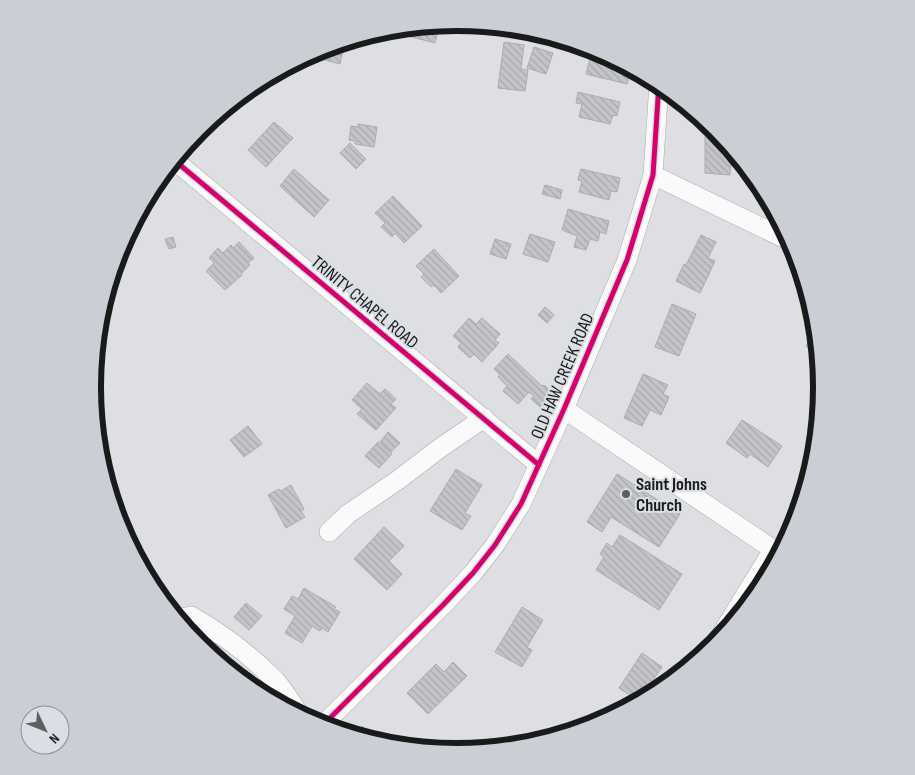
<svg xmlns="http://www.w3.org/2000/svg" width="915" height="775" viewBox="0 0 915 775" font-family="'Sofia Sans Condensed',sans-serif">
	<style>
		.building { fill: url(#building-back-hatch); stroke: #acacaf }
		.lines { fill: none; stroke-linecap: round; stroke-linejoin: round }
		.minor-casing { stroke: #a9aaad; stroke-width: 20 }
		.minor { stroke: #fafafb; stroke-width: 19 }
		.cycleway-casing { stroke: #dcdee5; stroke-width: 8 }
		.cycleway { stroke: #d6006c; stroke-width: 5 }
		.poi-dot { fill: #5e5f62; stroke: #dcdee5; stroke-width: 2 }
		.labels { text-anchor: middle; stroke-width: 4; stroke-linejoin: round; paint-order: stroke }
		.street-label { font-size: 18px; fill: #191a1c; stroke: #dcdee5 }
		.poi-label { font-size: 18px; font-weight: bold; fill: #191a1c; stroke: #dcdee5; text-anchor: start }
		.rim { fill: none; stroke: #191a1c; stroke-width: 6 }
	</style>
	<defs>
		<pattern id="building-back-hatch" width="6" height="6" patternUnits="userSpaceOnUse" patternTransform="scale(1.25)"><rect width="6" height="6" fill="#c4c5c8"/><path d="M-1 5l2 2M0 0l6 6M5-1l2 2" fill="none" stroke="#a8a9ab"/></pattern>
	</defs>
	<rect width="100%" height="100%" fill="#dedfe3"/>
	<path class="building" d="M440,24l-5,19 -27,-7 2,-9z
		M345,42l-5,22 -19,-5 2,-10z
		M504,42l20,3 -3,24 7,1 -3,21 -27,-3z
		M534,47l19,6 -7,21 -19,-6z
		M592,50l8,2 31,16 -4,16 -41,-10z
		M578,92l42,10 -3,14 -4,-1 -3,9 -31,-7 3,-13 -6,-1z
		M274,122l19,16 -27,29 -18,-17z
		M358,124l19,3 -3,20 -19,-3v-3l-6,-1 2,-14 7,1z
		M709,126l7,4 16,19 -2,26 -25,-2v-37l3,1z
		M350,143l16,16 -10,10 -16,-16z
		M294,169l35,31 -15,17 -34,-31z
		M581,169l39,9 -3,14 -6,-1 -2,9 -30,-8 3,-11 -4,-1z
		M545,185l17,5 -2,9 -18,-5z
		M393,196l29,30 -18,17 -9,-10 -3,4 -11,-10 4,-4 -10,-10z
		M568,209l41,12 -3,13 -6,-2 -2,9 -8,-2 -4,11 -12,-3 3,-11 -15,-6z
		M530,234l25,8 -7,20 -25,-8z
		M701,235l15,7 -8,16 7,3 -15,32 -24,-12 8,-17 2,1z
		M173,237l3,10 -7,2 -4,-10z
		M495,239l16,5 -5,15 -16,-5z
		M239,242l15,16 -6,5 2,2 -9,9 1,1 -17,15 -19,-19 8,-8 -5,-5 9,-10 5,5 8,-8 2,3z
		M434,249l25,27 -18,17 -7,-8 -3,2 -10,-10 3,-3 -8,-8z
		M672,304l24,10 -17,42 -24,-9z
		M545,307l9,8 -7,8 -9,-8z
		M469,318l7,6 6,-6 18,16 -5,6 4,3 -17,19 -8,-8 -4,4 -12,-11 3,-4 -8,-7z
		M817,327l2,26 -13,-7z
		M508,354l34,32 2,-1 9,8 -13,14 -9,-8 3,-3 -5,-4 -11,12 -15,-13 4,-5 -9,-9 2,-2 -6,-6z
		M643,374l25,11 -5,9 6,3 -8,18 -11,-5 -8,16 -18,-8z
		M367,383l13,11 5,-5 11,10 -5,5 5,4 -20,22 -19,-16 5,-5 -10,-9z
		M742,420l40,26 -14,21 -18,-13 -3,4 -21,-15z
		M248,426l14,18 -18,13 -14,-17z
		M388,432l12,11 -9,9 -11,-10z
		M378,442l14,12 -13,14 -14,-12z
		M456,469l26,16 -17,28 6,3 -9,14 -32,-19z
		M617,474l63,40 -21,33 -48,-30 -9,15 -15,-10z
		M291,485l13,24 -3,2 4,6 -19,11 -18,-33 11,-6 2,2z
		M384,527l20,19 -15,15 13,13 -15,16 -33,-31z
		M620,535l62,39 -23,36 -63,-40 8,-13 -4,-3 7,-11 5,4z
		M304,588l32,19 -2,2 6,3 -12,20 -6,-4 -2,3 -8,-5 -10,17 -17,-10 10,-17 -11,-7 8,-13 6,3z
		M246,603l16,13 -13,14 -15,-13z
		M522,607l21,13 -16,27 5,3 -10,17 -27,-15z
		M215,643l25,25 -6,6 -28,-23z
		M642,653l20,14 -23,34 -20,-13z
		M453,662l14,14 -39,38 -21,-21 29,-29 8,8z
		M362,726l16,17 -25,-8z"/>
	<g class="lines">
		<g class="minor-casing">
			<path id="minor" d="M174,160l365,305
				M653,175l139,67
				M564,409l216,145
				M329,532l19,-18 50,-34 42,-32 44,-30
				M178,619l13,-3c30,17 59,39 84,64 9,10 17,24 25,35
				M713,648l60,-98
				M322,726l121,-121 30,-32 22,-28 26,-41 43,-95 63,-149 8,-26 18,-59 6,-92"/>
		</g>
		<use href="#minor" class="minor"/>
		<g class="cycleway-casing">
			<path id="cycleway" d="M174,160l365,305
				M322,726l121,-121 30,-32 22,-28 26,-41 43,-95 63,-149 8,-26 18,-59 6,-92"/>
		</g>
		<use href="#cycleway" class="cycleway"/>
	</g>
	<circle class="poi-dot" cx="626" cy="494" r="5"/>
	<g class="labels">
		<g class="street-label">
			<text transform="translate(365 302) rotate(40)" y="6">TRINITY CHAPEL ROAD</text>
			<text transform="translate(562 376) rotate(-67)" y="6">OLD HAW CREEK ROAD</text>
		</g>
		<g class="poi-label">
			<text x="636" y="490">Saint Johns<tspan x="636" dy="21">Church</tspan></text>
		</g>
	</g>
	<path d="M0 0H915V775H0ZM101 387a356 356 0 1 1 712 0a356 356 0 1 1-712 0Z" fill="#ccced5" fill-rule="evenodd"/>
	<path class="rim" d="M101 387a356 356 0 1 1 712 0a356 356 0 1 1-712 0Z"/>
	<g transform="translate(45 730) rotate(133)"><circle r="24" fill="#dcdee5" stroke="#8e9095"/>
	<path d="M0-4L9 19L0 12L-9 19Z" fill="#5e5f62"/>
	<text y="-8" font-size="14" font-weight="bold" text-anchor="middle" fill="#191a1c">N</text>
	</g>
</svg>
